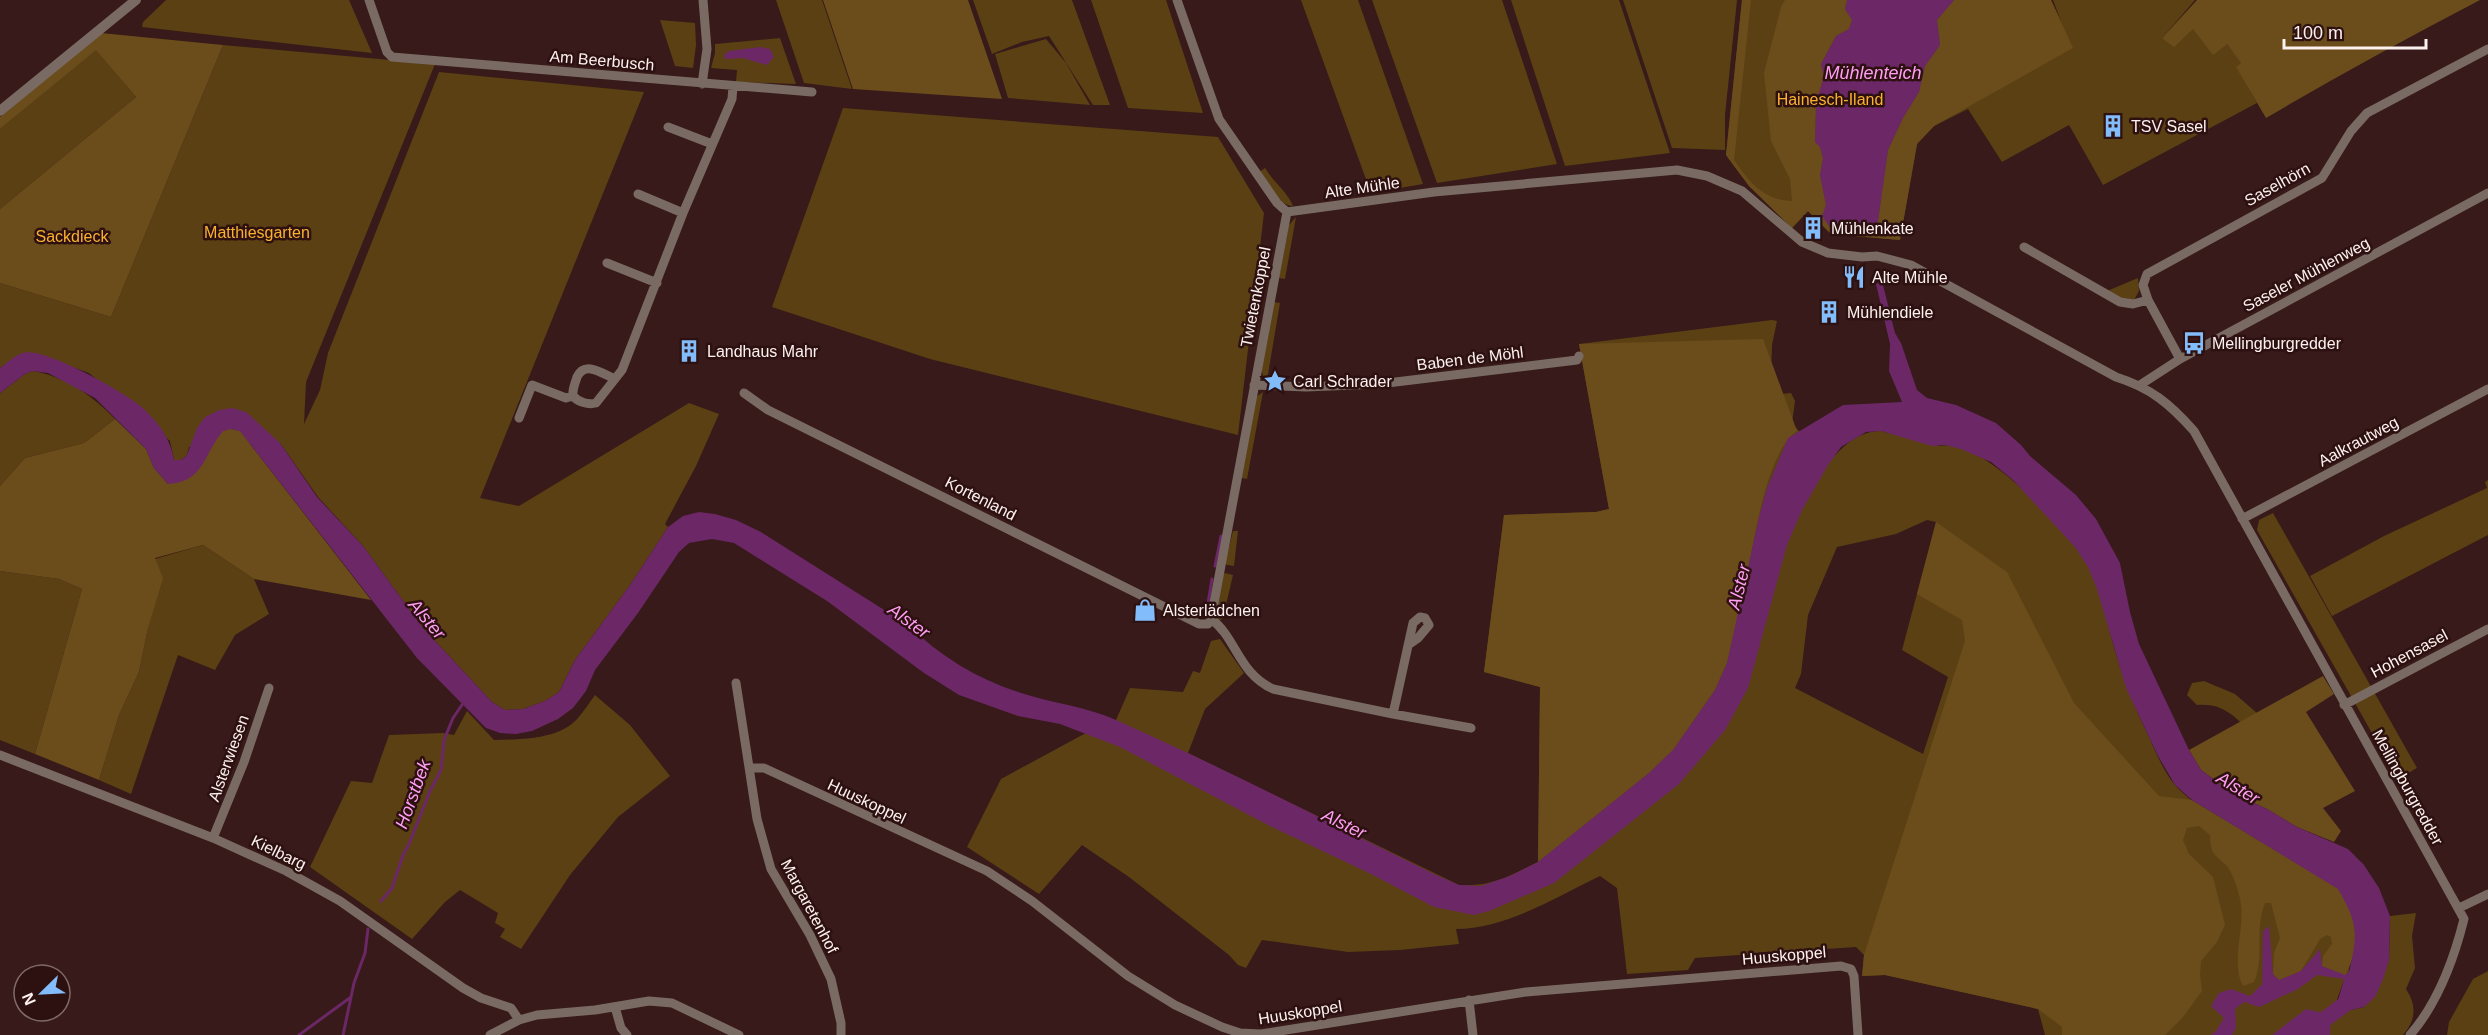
<svg xmlns="http://www.w3.org/2000/svg" width="2488" height="1035" viewBox="0 0 2488 1035" font-family="Arial,sans-serif">
	<style>
		.green { fill: #5b4013; fill-rule: evenodd }
		.forest { fill: #6b4d1c }
		.water { fill: #6c2766 }
		.lines { fill: none; stroke-linecap: round; stroke-linejoin: round }
		.stream { stroke: #6c2766; stroke-width: 3 }
		.river { stroke: #6c2766; stroke-width: 16 }
		.minor { stroke: #796b64; stroke-width: 9 }
		.tertiary { stroke: #796b64; stroke-width: 10 }
		.labels { text-anchor: middle; stroke-width: 5; stroke-linejoin: round; paint-order: stroke }
		.street-label { font-size: 16px; fill: #fdf1ef; stroke: #2d1110 }
		.park-label { font-size: 16px; fill: #fab130; stroke: #2d1110 }
		.poi-label { font-size: 16px; fill: #fdf1ef; stroke: #2d1110; text-anchor: start }
		.water-label { font-size: 18px; font-style: italic; fill: #ff9ef4; stroke: #2d1110 }
	</style>
	<rect width="100%" height="100%" fill="#371a19"/>
	<path class="green" d="M166,0h183l23,53 -230,-26 1,-5z
		M776,0h46l30,89 -48,-6z
		M973,0h99l38,105h-17l-44,-69 -27,6 -30,12z
		M1091,0h75l37,113 -75,-5z
		M1301,0h57l65,184 -52,9z
		M1372,0h130l55,164 -120,19z
		M1511,0h108l51,153 -105,13z
		M1623,0h114l-12,115v35l-53,-2z
		M1742,0h309l10,21 -8,-21h142l-33,38 31,-9 34,15 15,19 -5,4 20,36 -154,82 -34,-60 -67,37 -34,-53 -34,17 -17,18 -17,96 -69,-6 -23,-23 -16,17 -43,-42 -23,-31z
		M660,20l35,3 1,22 -3,23 -18,-2z
		M780,38l16,46 -60,-2 1,-12 -26,-2 4,-15v-9z
		M1046,39l20,24 24,42 -82,-7 -13,-44z
		M223,45l212,19 -129,318 -2,42 16,-34 8,-37 111,-281 205,20 -164,406 39,8 170,-103 30,11 -23,52 -31,58 3,3 -38,58 -55,75 -16,32 -14,9 -22,8 -18,1 -13,-8 -69,-74 -60,-82 -45,-49 -38,-54 -91,4 -2,8 -6,5h-7l-4,-19 -81,-68 -22,-8 -54,-6 -13,9v-85l111,34z
		M96,49l40,48 -136,112v-80z
		M843,108l375,29 46,76 -26,222 -308,-76 -158,-52z
		M1265,168c9,15 22,23 28,38 -16,-1 -25,-22 -34,-34z
		M1296,217l-11,62 -6,-1 10,-53z
		M2138,278l1,13 -5,9h-12l-15,-9z
		M1274,302l6,1 -13,77 -4,-4 -2,-8z
		M1772,320l5,1 -5,24 -1,32 10,17 10,-1 4,8 -3,22 35,41c15,-16 29,-33 54,-33l59,15c42,-11 128,86 148,119 13,23 18,53 25,79 9,32 21,62 36,93 7,16 15,35 26,48 5,6 12,11 17,16l147,88 10,83c-9,11 -9,27 -18,39l5,6 11,-6 17,-4 25,-47 1,-44 26,-3 -4,23 3,32 -9,21c11,17 10,31 -3,46h-358l-7,-26 -153,-34 -23,1 2,-21 -8,-8 -161,11 -7,12 -61,4 -10,-86 -17,-12c-44,21 -94,53 -144,53l3,15 -59,6 -52,2 -86,-12 -16,28 -8,-3 -9,-10 -100,-78 -47,-32 -43,49 -72,-47 34,-68 83,-45 32,-14 14,-32 53,4 10,-21 7,2 11,-32 9,-2 24,34 -39,36 -17,44 271,132c33,2 51,-9 79,-23l2,-175 -56,-15 20,-157 92,-3 13,-3 -30,-165zM1927,520l9,2 -34,128 46,27 -25,77 -128,-66 6,-14 7,-59 29,-68 59,-13z
		M32,371c33,5 61,25 83,48l-31,24 -59,15 -25,28v-93l25,-19z
		M1263,392l-16,87 -5,-1 -2,-2 16,-79z
		M2488,480v55l-156,81 -22,-40 74,-40 103,-48 -2,-6z
		M2273,513l144,255 -19,11 -141,-249 2,-10z
		M1233,531h5l-4,35 -7,-1 -2,-2z
		M203,545l51,34 15,35 -34,21 -20,35 -37,-15 -47,139 -32,-14 20,-65 20,-43 9,-44 7,-69z
		M0,571l59,8 23,10 -47,165 -35,-14z
		M1225,573l8,2 -10,43 -4,3 -4,-6 8,-40z
		M2204,681l31,13 30,26 -12,16c-17,-19 -29,-33 -56,-31l-10,-10 5,-12z
		M595,695l35,30 40,51 -52,41 -48,58 -49,74 -21,-12 5,-8 -10,-6 3,-10 -38,-23 -15,12 -33,37 -102,-72 41,-86 21,2 17,-48 54,-2 11,2 13,-24 27,29c27,-1 65,0 84,-22 6,-7 11,-15 17,-23z
		M2488,971v64h-41l2,-13 24,-43z"/>
	<path class="forest" d="M823,0h145l34,99 -149,-10z
		M1742,0h9l-17,160c16,23 30,40 58,41l-2,-22 -19,-38 -7,-68 17,-66 4,-7h62l-2,9 7,11 -3,9 -13,7 -15,28 3,12 -8,32 -1,34 5,5 3,11 -3,17 6,30 -3,11 10,16 40,3 5,-14 10,-71 15,-32 16,-26 6,-26 15,-21 -3,-25 17,-20h97l22,48 -139,78 -17,18 -17,96 -69,-6 -23,-23 -16,17 -43,-42 -23,-31z
		M2197,0h283c-73,38 -144,77 -214,118l-30,-51 5,-4 -14,-19 -14,11 -20,-26 -19,18 -12,-9z
		M101,33l122,12 -112,272 -111,-34v-74l136,-112 -40,-47 -96,79v-12z
		M1763,339l34,92c-32,23 -43,113 -51,151 -6,27 -13,54 -19,81l-12,27 -42,60 -24,23 -111,89 2,-175 -56,-15 20,-157 92,-3 13,-3 -30,-165z
		M115,419l31,30 8,19 14,16 55,-53 7,-2 10,2 131,169 -117,-21 -51,-34 -48,13 8,20 -15,50 -9,44 -20,43 -20,65 -64,-26 47,-165 -23,-10 -59,-8v-85l25,-28 59,-15z
		M1936,522l71,50 67,131 85,93 33,4 147,89c4,8 10,16 13,25 7,20 3,46 -8,64l-22,-12 1,-10 9,-12 -1,-7 -4,-2 -7,4 -19,32 -22,9 -6,-6 1,-21 6,-15 -9,-35h-6c-11,28 0,54 -11,79l-11,4c-14,-27 5,-61 -4,-91 -2,-8 -7,-24 -13,-30 -13,-12 -15,-10 -16,-30l-11,-9 -12,2 -4,12 6,14 24,23 12,48 -8,17 -16,19 -1,14 2,16 -19,26 -18,18h-103v-8l-24,-18 -153,-34 -23,1 2,-21 101,-314 -3,-21 -45,-26z
		M2323,676l11,18 -28,18 49,79 -32,17 18,23 -7,11 -37,-15 -30,-18 -35,-16 -31,-23 -12,-20z"/>
	<path class="water" d="M1847,0h107l-17,20 3,25 -15,21 -6,26 -16,26 -15,32 -10,71 -5,14 -40,-3 -11,-16 4,-11 -6,-30 3,-17 -3,-11 -5,-5 1,-34 -4,-7 1,-5 6,-3 5,-17 -3,-12 15,-28 13,-7 3,-9 -7,-11z
		M760,47l10,2 4,8 -7,8 -24,-7 -18,1 -1,-4 5,-4z
		M1882,281l13,52 6,10 16,47 10,8 29,7 40,18 25,22 9,11 46,39 20,24 24,44 10,49 9,32 50,106 12,20 31,23 35,16 30,18 51,22 16,16 15,23 11,28 -1,44 -6,19 -8,18 -11,10 -17,4 -11,6 -5,-6 6,-7 7,-25 -27,-4 -19,14 -39,18 -15,-5 -9,7 1,19 -4,7h-21l5,-4 8,-13 -13,-12 8,-13 12,-4 19,7 12,-12 1,-53 6,-5 4,48 6,6 22,-9 19,-22 2,17 23,9 4,-3c9,-38 9,-49 -11,-83l-146,-89 -17,-15 -17,-29 -32,-68 -29,-99 -9,-22 -13,-20 -61,-66 -23,-19 -30,-13 -16,-4 -13,1 -51,-15 -15,1 -25,15 -13,18 -26,45 -15,35 -39,143 -23,42 -46,54 -125,99 -65,28 -15,4 -40,-8 -63,-33 -101,-48 -150,-79 -60,-23 -42,-8 -59,-21 -35,-22 -97,-72 -93,-58 -22,-4 -23,4 -10,9 -41,61 -43,57 -9,21 -13,17 -15,11 -26,12 -16,3 -16,-1 -14,-5 -6,-6 -63,-64 -177,-227 -10,-2 -7,2c-21,25 -18,50 -55,53l-14,-16 -8,-19 -51,-51 -47,-25 -16,-2 -7,3 -25,19v-25c7,-5 15,-13 23,-15 20,-7 105,41 121,56 16,16 26,29 30,51h7l6,-5 10,-27 8,-11 14,-7 13,-2 14,4 34,31 37,54 46,49 60,82 69,74 13,8 18,-1 22,-8 14,-9 16,-32 55,-75 38,-58 15,-11 16,-4 16,2 21,6 25,12 147,93c34,33 74,57 120,70 30,9 59,12 88,25 108,48 213,103 320,155l23,10 22,1 29,-10 28,-14 111,-89 24,-23 42,-60 12,-27 32,-146 8,-29 21,-50 55,-33 59,-3 -13,-31 1,-27 -14,-60z
		M2306,1009c20,5 25,3 24,26h-58z"/>
	<g class="lines">
		<path class="stream" d="M1215,566l6,-30
			M1207,609l5,-30
			M381,901l11,-13 11,-33 6,-11 21,-53 11,-21 3,-30 9,-22 11,-16
			M299,1035l52,-38
			M343,1035l11,-52 11,-30 3,-24"/>
		<path class="river" d="M2304,1035l45,-34"/>
		<path class="minor" d="M369,0l18,52 5,5 420,35
			M702,84l5,-35 -4,-49
			M668,127l44,17
			M638,194l45,19
			M1287,212l147,-20 243,-22 30,6 35,15 60,51 26,11 34,4 15,-1 34,9 205,112c35,11 54,27 78,54l270,488c-10,40 -27,85 -54,116
			M2024,247l96,55 13,2 15,-4
			M607,263l50,20
			M2180,359l-32,-59 -5,-15 4,-11 175,-96 29,-47 16,-18 121,-64
			M1254,385l52,2 73,-3 198,-24 2,-4
			M2140,385l40,-26 308,-166
			M744,393l24,17 431,214h9l3,-5 76,-407 -10,-9 -58,-84 -42,-119
			M573,396c-1,-7 2,-12 4,-19 8,-17 26,-3 38,2
			M519,418l13,-33 34,13 7,-2c5,6 15,9 23,7l26,-33 61,-157 49,-114 1,-13
			M2242,519l246,-130
			M1211,619c25,18 27,54 62,70l120,25 78,14
			M736,683l21,136 14,50 39,66 21,44 10,44v12
			M2344,705l144,-76
			M1393,714l20,-91 7,-6 5,1 4,7 -11,13 -10,7
			M0,755l213,83 73,33 54,30 123,87 18,10 30,10 8,12
			M750,768h14l223,103 45,30 96,75 47,29 47,22 18,6 21,1 265,-42 315,-26 10,3 3,7 4,59
			M213,838l31,-76 25,-74
			M2459,908l29,-14
			M1469,1000l4,35
			M615,1007l6,21 6,7
			M490,1035l29,-15 18,-5 58,-5 54,-9 23,2 67,32"/>
		<path class="tertiary" d="M0,111l136,-111"/>
	</g>
	<defs>
		<g id="building-bare" transform="scale(1.8)"><path d="M-4-6H4V6H1V3H-1V6H-4ZM-2.5-4.3h1.7v1.8h-1.7ZM.8-4.3h1.7v1.8H.8ZM-2.5-1h1.7V.8h-1.7ZM.8-1h1.7V.8H.8Z" fill="#83bcfb" stroke="#2d1110" stroke-width="2.5" paint-order="stroke"/></g>
		<g id="restaurant-bare" transform="scale(1.8)"><path d="M-5-6h1v4h1v-4h1v4h1v-4h1v5L-1.5 .5V6h-2V.5L-5-1ZM5-6V6H3V1.5H1.5Q1.5-4 5-6Z" fill="#83bcfb" stroke="#2d1110" stroke-width="2.5" paint-order="stroke"/></g>
		<g id="bus-bare" transform="scale(1.8)"><path d="M-5-6H5V4H4V6H2V4H-2V6H-4V4H-5ZM-3.5-4V0h7V-4ZM-3.5 1.2v1.5H-2V1.2ZM2 1.2v1.5H3.5V1.2Z" fill="#83bcfb" stroke="#2d1110" stroke-width="2.5" paint-order="stroke"/></g>
		<g id="sight-bare" transform="scale(1.8)"><path d="M0-6L1.8-2.2L6-1.7L2.9 1.2L3.7 5.4L0 3.3L-3.7 5.4L-2.9 1.2L-6-1.7L-1.8-2.2Z" fill="#83bcfb" stroke="#2d1110" stroke-width="2.5" paint-order="stroke"/></g>
		<g id="shop-bare" transform="scale(1.8)"><path d="M-5-2.5h2.3a2.7 3.5 0 0 1 5.4 0H5L5.5 6h-11ZM-1.5-2.5h3a1.5 2.3 0 0 0-3 0Z" fill="#83bcfb" stroke="#2d1110" stroke-width="2.5" paint-order="stroke"/></g>
	</defs>
	<g fill-rule="evenodd">
		<use href="#building-bare" x="2113" y="126"/>
		<use href="#building-bare" x="1813" y="228"/>
		<use href="#restaurant-bare" x="1854" y="277"/>
		<use href="#building-bare" x="1829" y="312"/>
		<use href="#bus-bare" x="2194" y="343"/>
		<use href="#building-bare" x="689" y="351"/>
		<use href="#sight-bare" x="1275" y="381"/>
		<use href="#shop-bare" x="1145" y="610"/>
	</g>
	<g class="labels">
		<g class="street-label">
			<text transform="translate(602 60) rotate(5)" y="6">Am Beerbusch</text>
			<text transform="translate(2277 184) rotate(-29)" y="6">Saselhörn</text>
			<text transform="translate(1362 187) rotate(-8)" y="6">Alte Mühle</text>
			<text transform="translate(2306 274) rotate(-28)" y="6">Saseler Mühlenweg</text>
			<text transform="translate(1255 297) rotate(-79)" y="6">Twietenkoppel</text>
			<text transform="translate(1470 358) rotate(-7)" y="6">Baben de Möhl</text>
			<text transform="translate(2358 441) rotate(-28)" y="6">Aalkrautweg</text>
			<text transform="translate(981 498) rotate(27)" y="6">Kortenland</text>
			<text transform="translate(2409 653) rotate(-28)" y="6">Hohensasel</text>
			<text transform="translate(228 758) rotate(-70)" y="6">Alsterwiesen</text>
			<text transform="translate(2408 787) rotate(61)" y="6">Mellingburgredder</text>
			<text transform="translate(867 801) rotate(25)" y="6">Huuskoppel</text>
			<text transform="translate(279 852) rotate(26)" y="6">Kielbarg</text>
			<text transform="translate(810 906) rotate(62)" y="6">Margaretenhof</text>
			<text transform="translate(1784 955) rotate(-5)" y="6">Huuskoppel</text>
			<text transform="translate(1300 1012) rotate(-9)" y="6">Huuskoppel</text>
		</g>
		<g class="park-label">
			<text x="1830" y="105">Hainesch-Iland</text>
			<text x="257" y="238">Matthiesgarten</text>
			<text x="72" y="242">Sackdieck</text>
		</g>
		<g class="poi-label">
			<text x="2131" y="132">TSV Sasel</text>
			<text x="1831" y="234">Mühlenkate</text>
			<text x="1872" y="283">Alte Mühle</text>
			<text x="1847" y="318">Mühlendiele</text>
			<text x="2212" y="349">Mellingburgredder</text>
			<text x="707" y="357">Landhaus Mahr</text>
			<text x="1293" y="387">Carl Schrader</text>
			<text x="1163" y="616">Alsterlädchen</text>
		</g>
		<g class="water-label">
			<text x="1873" y="79">Mühlenteich</text>
			<text transform="translate(1739 587) rotate(-76)" y="6">Alster</text>
			<text transform="translate(427 619) rotate(50)" y="6">Alster</text>
			<text transform="translate(909 621) rotate(36)" y="6">Alster</text>
			<text transform="translate(2238 788) rotate(31)" y="6">Alster</text>
			<text transform="translate(413 794) rotate(-70)" y="6">Horstbek</text>
			<text transform="translate(1344 824) rotate(26)" y="6">Alster</text>
		</g>
	</g>
	<g transform="translate(42 993) rotate(246)"><circle r="28" fill="#2d1110" stroke="#806b69" stroke-width="1.5"/>
	<path d="M0-4.5L10 22L0 15L-10 22Z" fill="#83bcfb"/>
	<text y="-9" font-size="16" font-weight="bold" text-anchor="middle" fill="#fdf1ef">N</text>
	</g>
	<path d="M2284 39v9h142v-9" fill="none" stroke="#fdf1ef" stroke-width="3"/>
	<text x="2293" y="39" font-size="18" fill="#fdf1ef" stroke="#2d1110" stroke-width="4.5" paint-order="stroke">100 m</text>
</svg>
